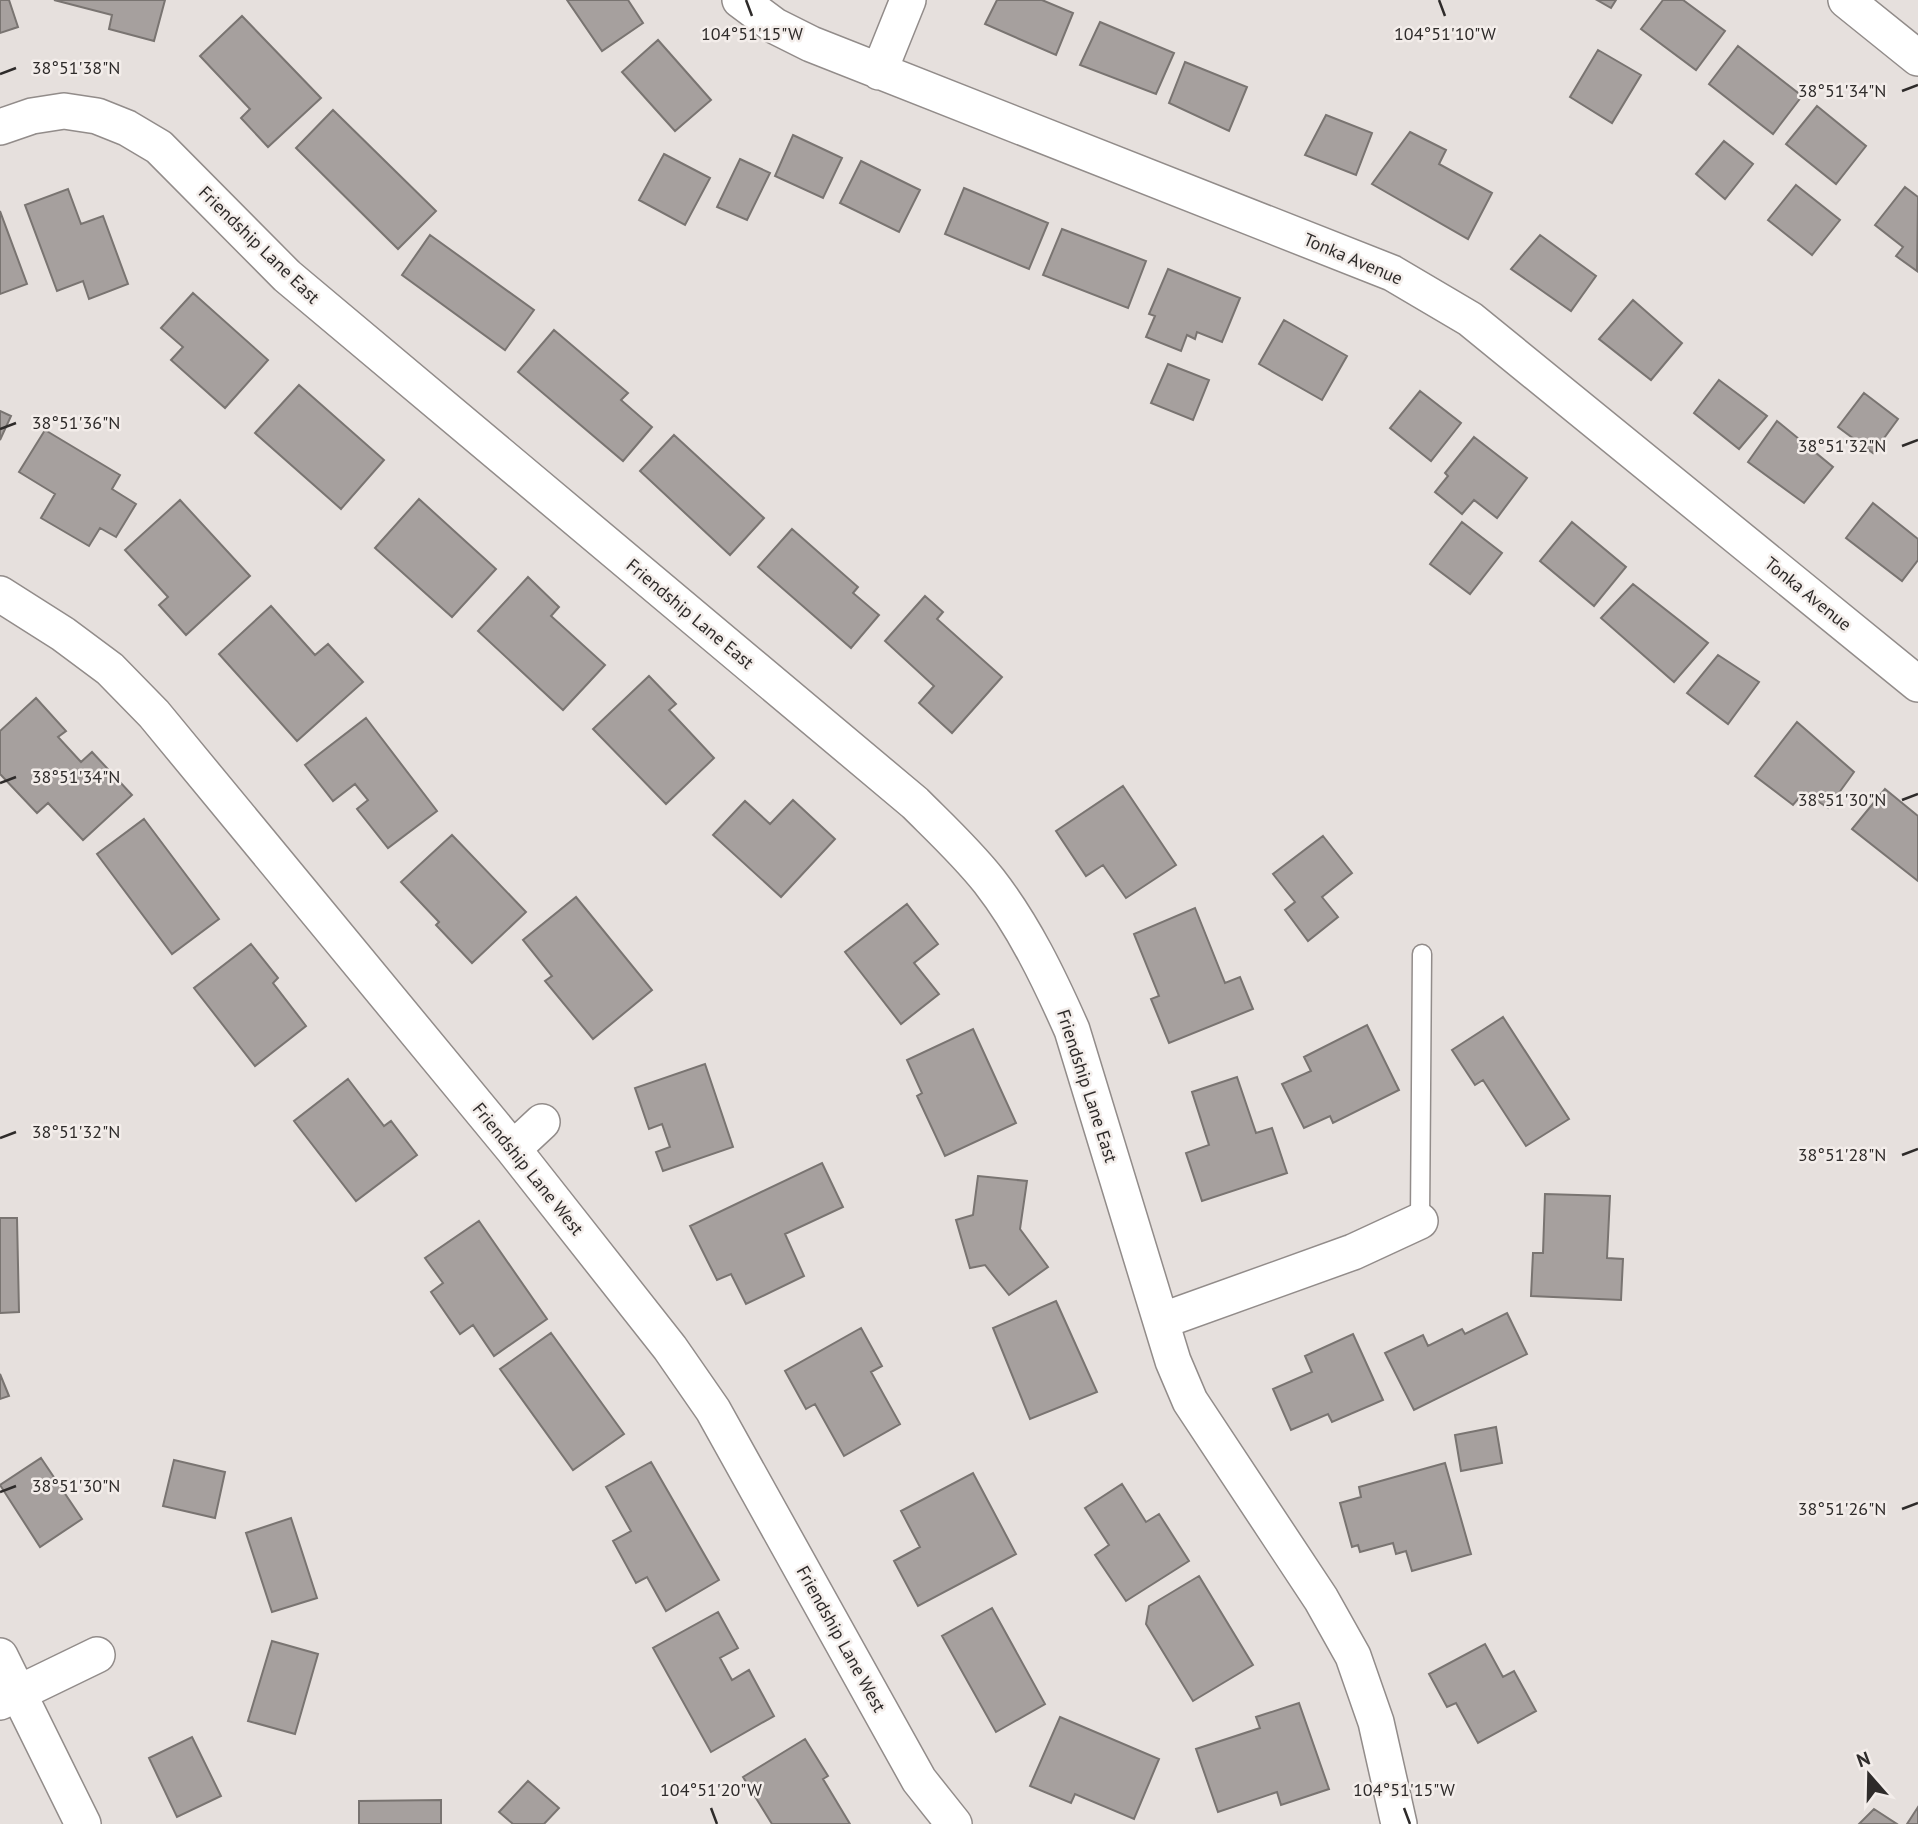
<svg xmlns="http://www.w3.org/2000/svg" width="1918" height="1824" viewBox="0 0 1918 1824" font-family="'PT Sans',sans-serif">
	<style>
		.building { fill: #a6a09e; stroke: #797471; stroke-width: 2 }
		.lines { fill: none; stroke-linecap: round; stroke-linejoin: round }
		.service-casing { stroke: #928c8a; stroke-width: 21 }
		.minor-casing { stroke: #928c8a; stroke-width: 38 }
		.service { stroke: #fff; stroke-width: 18 }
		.minor { stroke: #fff; stroke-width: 35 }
		.ticks { fill: none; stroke: #2e2b2a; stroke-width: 2.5 }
		.labels { text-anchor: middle; stroke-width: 5; stroke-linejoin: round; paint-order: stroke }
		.street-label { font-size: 18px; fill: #2e2b2a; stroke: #f3edea }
		.ticks-label { font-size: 18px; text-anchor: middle; fill: #2e2b2a; stroke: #f3edea; stroke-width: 5; stroke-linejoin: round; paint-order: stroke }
	</style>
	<rect width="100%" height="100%" fill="#e6e0dd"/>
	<path class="building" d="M0,0h9l9,27 -18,6z
		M54,0h111l-11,41 -45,-12 3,-14z
		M567,0h61l15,23 -41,28z
		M997,0h45l31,13 -17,42 -71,-31z
		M1597,0h19l-5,8z
		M1663,0h20l42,31 -29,39 -55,-41z
		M242,16l79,82 -53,49 -27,-29 9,-9 -50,-53z
		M1100,22l74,31 -18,41 -76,-29z
		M658,40l53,60 -36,31 -53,-59z
		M1738,46l64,50 -29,38 -64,-50z
		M1598,50l43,25 -29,48 -42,-26z
		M1185,62l62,25 -18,44 -60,-28z
		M1817,106l49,40 -30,38 -50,-40z
		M333,110l103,101 -38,38 -102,-101z
		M1326,115l46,18 -16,42 -51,-20z
		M1410,132l36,18 -7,14 53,29 -24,46 -96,-55z
		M793,135l49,23 -19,40 -48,-22z
		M1724,141l29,23 -28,35 -29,-25z
		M664,154l46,24 -25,47 -46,-25z
		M740,159l30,14 -23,47 -30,-13z
		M861,161l59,29 -21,42 -59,-29z
		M1796,185l44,35 -28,35 -44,-35z
		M1905,187l13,10 -1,74 -21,-15 7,-9 -28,-22z
		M964,188l84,35 -19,46 -84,-35z
		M68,189l13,35 22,-8 25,68 -39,15 -6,-18 -26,10 -32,-86z
		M0,211l27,73 -27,10z
		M1062,229l84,32 -18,47 -85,-33z
		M430,235l104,75 -29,40 -103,-75z
		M1540,235l56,41 -25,35 -60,-42z
		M1168,269l72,29 -18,44 -25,-10 -2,7 -8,-4 -6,16 -35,-14 9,-21 -6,-2z
		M193,293l75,67 -43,48 -54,-48 12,-13 -22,-19z
		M1633,300l49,43 -31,37 -52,-41z
		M1284,320l63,36 -25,44 -63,-36z
		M554,330l74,63 -7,7 31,27 -29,34 -105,-89z
		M1168,364l41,16 -16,40 -42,-17z
		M1719,380l48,36 -28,33 -45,-36z
		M299,385l85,75 -43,49 -86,-76z
		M1420,391l41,32 -30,38 -41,-33z
		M1864,393l34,26 -25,34 -35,-26z
		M0,411l11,5 -11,24z
		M1777,421l56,46 -29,36 -56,-41z
		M45,430l75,45 -8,14 24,15 -20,33 -16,-9 -11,18 -48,-28 14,-24 -36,-22z
		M674,435l90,83 -34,37 -90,-84z
		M1474,437l53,41 -30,40 -23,-18 -12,14 -27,-22 13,-16 -3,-3z
		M419,499l77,70 -44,48 -77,-69z
		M180,500l70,76 -64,59 -27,-30 9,-8 -43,-47z
		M1873,503l45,36v21l-16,21 -56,-43z
		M1462,522l40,31 -32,41 -40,-30z
		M1572,522l54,45 -32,39 -54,-45z
		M792,529l66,58 -5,6 26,22 -28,33 -93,-81z
		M528,577l31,30 -8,9 54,49 -42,45 -85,-79z
		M1633,584l75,59 -34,39 -73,-64z
		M925,596l18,16 -6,7 65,58 -50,56 -33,-30 15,-17 -49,-45z
		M271,606l44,49 13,-11 35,38 -66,59 -78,-87z
		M1718,655l41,27 -31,42 -41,-31z
		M649,676l27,28 -7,6 45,48 -48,46 -73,-75z
		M36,698l30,33 -8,6 23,25 11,-10 40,43 -49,45 -35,-37 -11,10 -37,-39v-43z
		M366,718l71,93 -49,37 -31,-39 11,-9 -13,-16 -22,17 -28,-36z
		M1797,722l57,50 -26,36 -24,-16 -11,13 -38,-29z
		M1123,786l53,79 -50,33 -23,-33 -17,11 -30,-45z
		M1885,789l33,27v65l-66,-52z
		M793,800l42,39 -54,58 -68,-62 32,-34 25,23z
		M144,819l75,100 -47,35 -75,-100z
		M452,835l74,77 -54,51 -36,-38 3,-3 -38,-40z
		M1323,836l29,37 -30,24 16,20 -30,24 -23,-31 10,-8 -22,-28z
		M576,897l76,93 -59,49 -48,-58 7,-5 -29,-36z
		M907,904l31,40 -24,19 25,31 -38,30 -56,-72z
		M1195,908l30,75 15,-6 13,32 -84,34 -18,-44 8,-3 -25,-62z
		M251,944l27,34 -5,5 33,43 -51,40 -61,-78z
		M1503,1017l66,102 -43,27 -43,-66 -8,5 -23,-35z
		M1367,1025l32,65 -66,33 -3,-7 -26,12 -22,-44 29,-13 -7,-14z
		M973,1029l43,94 -71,33 -28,-60 5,-3 -15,-33z
		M705,1064l28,83 -70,24 -7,-19 14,-5 -8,-23 -13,5 -14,-41z
		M1237,1077l19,56 16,-5 15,45 -85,28 -16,-48 23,-8 -17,-53z
		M348,1079l36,47 7,-5 26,34 -61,46 -62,-80z
		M822,1163l21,44 -58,27 19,42 -58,28 -15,-30 -14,6 -27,-54z
		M978,1176l49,5 -7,48 28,38 -39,28 -24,-30 -15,3 -14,-48 17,-5z
		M1545,1194l65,2 -3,62 16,1 -2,41 -90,-4 2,-43h10z
		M0,1218h17l2,94 -19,1z
		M479,1221l68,98 -53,37 -21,-31 -13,9 -29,-42 12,-9 -18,-25z
		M1056,1301l41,91 -67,27 -37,-91z
		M1507,1313l20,41 -113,56 -29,-57 38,-18 5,11 34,-17 3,5z
		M861,1328l21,38 -11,6 29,52 -56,32 -29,-52 -9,5 -21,-38z
		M551,1333l73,101 -51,36 -73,-101z
		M1353,1334l30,66 -51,22 -4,-8 -37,16 -18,-41 39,-17 -7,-16z
		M0,1374l9,22 -9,3z
		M1496,1427l6,36 -41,8 -6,-36z
		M41,1458l41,61 -42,28 -40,-62z
		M174,1460l51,12 -10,46 -52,-12z
		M651,1462l68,118 -53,31 -19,-34 -11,6 -23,-42 18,-10 -25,-44z
		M1445,1463l26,91 -59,17 -6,-20 -10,3 -3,-11 -33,9 -2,-7 -6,2 -12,-44 21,-6 -2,-10z
		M973,1473l43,81 -98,52 -24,-45 26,-14 -19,-36z
		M1122,1484l24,38 13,-8 30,47 -63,40 -31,-46 14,-10 -24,-37z
		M291,1518l26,80 -45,14 -26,-79z
		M1199,1576l54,89 -60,36 -47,-77 3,-18z
		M992,1608l53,96 -49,28 -54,-96z
		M718,1612l20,36 -18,10 12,22 17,-10 25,46 -63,36 -58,-104z
		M272,1641l46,13 -23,80 -47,-13z
		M1485,1644l18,33 11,-6 22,40 -58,32 -22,-40 -9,4 -18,-33z
		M1299,1703l30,86 -48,16 -4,-13 -59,20 -22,-63 64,-21 -4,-11z
		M1060,1717l99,42 -25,60 -59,-25 -4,9 -41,-17z
		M192,1737l29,59 -44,21 -28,-59z
		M805,1739l23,37 -5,3 27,45h-78l-29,-47z
		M528,1781l31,27 -15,16h-31l-14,-12z
		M441,1800v24h-82v-23z
		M1918,1807v17h-11z
		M1874,1809l23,15h-38z"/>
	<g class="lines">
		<g class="service-casing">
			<path id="service" d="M1420,1221l2,-267"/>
		</g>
		<g class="minor-casing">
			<path id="minor" d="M740,0l35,26 36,18 581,229 78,46 448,365
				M1846,0l72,58
				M879,72l29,-72
				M0,127l32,-11 32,-5 33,5 30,12 32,19 128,129 628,527c25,25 52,50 74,78 35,45 60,97 83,149l101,331 17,40 131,198 32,57 23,66 23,102
				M0,594l63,40 47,35 44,45 359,435 157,199 43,62 206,370 35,44
				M513,1149l29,-27
				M1161,1321l192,-69 67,-31
				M0,1656l83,168
				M0,1702l97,-47"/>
		</g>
		<use href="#service" class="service"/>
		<use href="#minor" class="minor"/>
	</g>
	<path class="ticks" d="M746,0l6,16M1439,0l6,16M0,74l16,-6M1902,91l16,-6M0,429l16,-6M1902,446l16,-6M0,783l16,-6M1902,800l16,-6M0,1138l16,-6M1902,1155l16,-6M0,1492l16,-6M1902,1509l16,-6M711,1808l6,16M1404,1808l6,16"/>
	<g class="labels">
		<g class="street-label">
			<text transform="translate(259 245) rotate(44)" y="6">Friendship Lane East</text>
			<text transform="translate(1353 259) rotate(23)" y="6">Tonka Avenue</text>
			<text transform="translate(1808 594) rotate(39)" y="6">Tonka Avenue</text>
			<text transform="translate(690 614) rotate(40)" y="6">Friendship Lane East</text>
			<text transform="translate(1087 1086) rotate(72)" y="6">Friendship Lane East</text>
			<text transform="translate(528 1169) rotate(51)" y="6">Friendship Lane West</text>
			<text transform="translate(841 1639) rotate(61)" y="6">Friendship Lane West</text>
		</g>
	</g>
	<g class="ticks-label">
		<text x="1445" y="40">104°51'10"W</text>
		<text x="752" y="40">104°51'15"W</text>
		<text x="76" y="74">38°51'38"N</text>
		<text x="1842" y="97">38°51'34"N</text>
		<text x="76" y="429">38°51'36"N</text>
		<text x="1842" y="452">38°51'32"N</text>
		<text x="76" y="783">38°51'34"N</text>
		<text x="1842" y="806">38°51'30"N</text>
		<text x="76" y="1138">38°51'32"N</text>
		<text x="1842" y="1161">38°51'28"N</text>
		<text x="76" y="1492">38°51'30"N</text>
		<text x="1842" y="1515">38°51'26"N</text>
		<text x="711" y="1796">104°51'20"W</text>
		<text x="1404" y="1796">104°51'15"W</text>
	</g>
	<g transform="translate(1869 1775) rotate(340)" stroke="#f3edea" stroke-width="5" paint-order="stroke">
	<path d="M0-5L12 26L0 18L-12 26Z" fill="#2e2b2a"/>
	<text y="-10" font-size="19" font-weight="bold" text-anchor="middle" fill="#2e2b2a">N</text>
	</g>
</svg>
